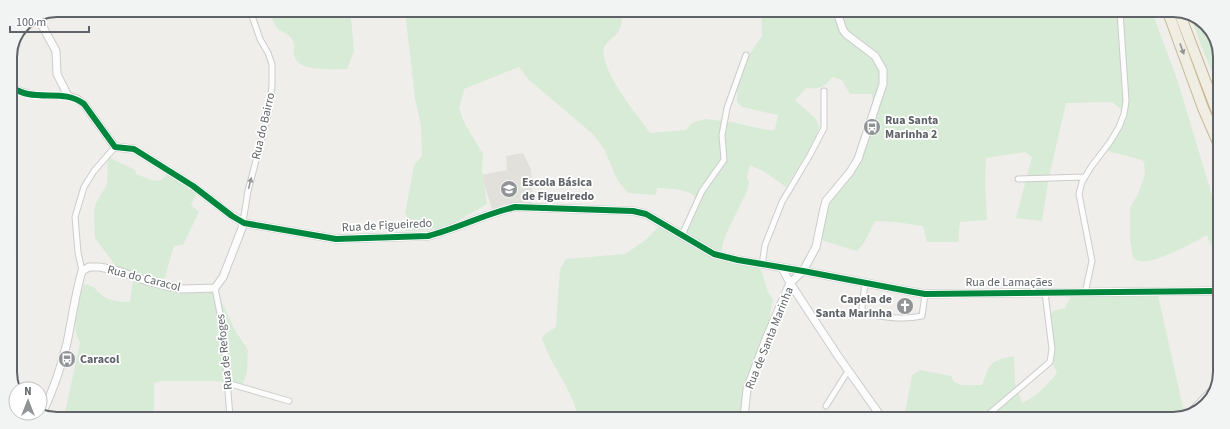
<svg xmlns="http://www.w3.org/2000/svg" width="1230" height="429" viewBox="0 0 1230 429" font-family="'Source Sans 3',sans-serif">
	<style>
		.education { fill: #e2e0da }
		.green { fill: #d8ebd6 }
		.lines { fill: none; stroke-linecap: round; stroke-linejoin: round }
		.minor-casing { stroke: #cbcccc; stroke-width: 7 }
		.tertiary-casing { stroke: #cbcccc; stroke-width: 9 }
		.motorway-casing { stroke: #c8b996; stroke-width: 12 }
		.minor { stroke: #fdfcfc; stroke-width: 5 }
		.tertiary { stroke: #fdfcfc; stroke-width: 7 }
		.motorway { stroke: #f0ede3; stroke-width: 10 }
		.cycleway-casing { stroke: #fff; stroke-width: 8 }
		.cycleway { stroke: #00873e; stroke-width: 6 }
		.oneway { fill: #929393 }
		.oneway2 { fill: #96999c }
		.labels { text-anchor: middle; stroke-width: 3.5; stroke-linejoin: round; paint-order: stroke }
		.poi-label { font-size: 12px; font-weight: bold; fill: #5f6368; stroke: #fff; text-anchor: start }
		.street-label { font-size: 12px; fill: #5f6368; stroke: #fff }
		.rim { fill: none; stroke: #5f6368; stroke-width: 2 }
	</style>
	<rect width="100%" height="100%" fill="#efeeea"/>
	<path class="education" d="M523,153l8,16 2,34 -27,1 -14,5 -11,-34 26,-5 -1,-14z"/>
	<path class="green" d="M269,10l86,1 -4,7 3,33 -7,18c-14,0 -49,4 -53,-14 -1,-6 2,-11 -3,-17 -3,-4 -6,-5 -10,-7 -6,-4 -10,-14 -12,-21z
		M405,11h217c0,7 0,15 -4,21 -4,6 -12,9 -14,16 -6,20 34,68 46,85l36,-3 6,-7 13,-4 26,3 41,9 3,-2 3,-14 -36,-8 -5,-5v-13l12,-34 13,-19 -1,-25 167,1c7,5 22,3 29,0h195l26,70 35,117 6,11 -1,64h-2l-2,-31 -4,1 -3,-9c-13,7 -53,30 -68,26 -2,-1 -4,-2 -6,-3l-3,-19v-31l8,-14 7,-20 -1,-12 -2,-2 -34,-9 12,-25 2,-16 -10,-8 -46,1 -18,79 -6,39 -26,-3 16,-61 -7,-5 -39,6 -1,27 2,35 -27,2 -2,20h-31l-4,-16 -28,-4 -20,-1 -11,22 -7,8 -36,-11 -2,-19 1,-14 6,-12 30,-33 17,-58 -1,-10h-22l-8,-14 -10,-3c-7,11 -13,12 -26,11l-11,12 21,19 3,8 -4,13 -29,47 -21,-15 -15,-7 -3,12 2,5 -2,9 -20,41 -4,11 -2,11 37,12 4,6 6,20 5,8 -4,20 -30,98h-166l4,-5c-7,-27 -27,-49 -35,-75l3,-4 11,-7 4,-58 6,-10 58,-5 3,-1 21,-15 14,-15 18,6 5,-5 4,-12 7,-14c-8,-10 -27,-9 -39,-10l-1,7 -28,-2 -7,-8 -6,-10 -11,-26 -10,-14 -65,-55 -10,-13 -55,22 -5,20 6,15 18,30 -1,16 5,34 -33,19 -18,6 -31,2 6,-11 -6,-6 9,-49 8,-9 -1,-30 -6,-28z
		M1189,13l21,15 10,25v36l-17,-39z
		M108,157l27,13 1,4 18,7 7,-1 8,-7 29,18 -7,14 8,7 -16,33 -9,1 -12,41 53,1 21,44 12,18 -1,22 -4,12 -30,-3h-52l-7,2v34h-90l16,-74c-10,-18 -1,-40 4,-59 13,3 9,4 18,11 6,6 21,7 28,7l4,-29 -19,-8 -20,-27 -1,-26 2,-9 11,-19z
		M1072,294h50l36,1 26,117 -4,5 -6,2 -270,-1 8,-43 8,-5 31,6 3,6 8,3h20c9,-23 7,-24 32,-29l1,26 7,21c14,-6 25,-18 35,-30l-7,-16v-42l4,-4 11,-3z"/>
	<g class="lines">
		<g class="minor-casing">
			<path id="minor" d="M10,87c20,8 37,11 58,9
				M1018,179l67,-2
				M243,222l5,-31 21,-80 3,-26v-21l-4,-11 -8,-14 -10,-29
				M682,235l20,-44 22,-31 -2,-25 5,-27 19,-53
				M762,265l3,-20 17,-43 28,-47 14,-27v-37
				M82,271l-4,-19 -3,-35 9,-30 10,-16 21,-24
				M865,283l-3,25 2,6c20,3 38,6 58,2l3,-22
				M215,288l8,41 7,88
				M1085,293l7,-32 -13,-67 3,-12 9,-15 19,-25 9,-15 5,-13 2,-13 -6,-89
				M227,383l62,18
				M826,406l22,-35
				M1188,414l30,-31
				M983,419l67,-57 2,-13 -7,-56"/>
		</g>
		<g class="tertiary-casing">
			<path id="tertiary" d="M38,18l18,33 1,23 11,22 9,3 7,5 31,43 19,2 59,37 39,30 12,7 92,16 92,-3c30,-8 57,-22 87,-29l118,4 13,3 68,40 24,6 65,11 105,20 17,3 293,-3
				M782,268l8,15 48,73 44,62
				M41,416c11,-23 20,-48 26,-73 5,-24 8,-48 15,-72l7,-4h10l16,3 32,11 20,5 16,3 32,-1 8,-11 21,-54
				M744,418l3,-29 19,-50 24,-56 13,-12 13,-24 8,-39 2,-7 24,-29 8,-13 25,-75v-14l-8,-14 -29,-22 -3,-4 -6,-18"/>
		</g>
		<g class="motorway-casing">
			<path id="motorway" d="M1168,12l35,96 16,37
				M1179,12l40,105"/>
		</g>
		<use href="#minor" class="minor"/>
		<use href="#tertiary" class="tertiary"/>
		<use href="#motorway" class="motorway"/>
		<g class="cycleway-casing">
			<path id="cycleway" d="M10,87c6,3 12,6 18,7 20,4 39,-3 56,10l31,43 19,2 59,37 39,30 12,7 92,16 92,-3c30,-8 57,-22 87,-29l118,4 13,3 68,40 24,6 65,11 105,20 17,3 293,-3"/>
		</g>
		<use href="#cycleway" class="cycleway"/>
	</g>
	<defs><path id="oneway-solid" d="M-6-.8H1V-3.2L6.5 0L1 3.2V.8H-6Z"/></defs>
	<use class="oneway" href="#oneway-solid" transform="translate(1182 49) rotate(70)"/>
	<use class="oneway2" href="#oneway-solid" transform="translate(250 183) rotate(-76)"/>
	<defs>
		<g id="bus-disc" transform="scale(0.9)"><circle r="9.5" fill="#919496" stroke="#fff"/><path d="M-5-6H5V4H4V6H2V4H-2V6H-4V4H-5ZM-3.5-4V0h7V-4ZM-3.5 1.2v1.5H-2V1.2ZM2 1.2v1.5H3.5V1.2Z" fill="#fff"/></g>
		<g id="school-disc" transform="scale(0.9)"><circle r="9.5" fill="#919496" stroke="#fff"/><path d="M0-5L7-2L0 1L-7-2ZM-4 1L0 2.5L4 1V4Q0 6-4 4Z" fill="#fff"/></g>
		<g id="church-disc" transform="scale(0.9)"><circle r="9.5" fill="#919496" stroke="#fff"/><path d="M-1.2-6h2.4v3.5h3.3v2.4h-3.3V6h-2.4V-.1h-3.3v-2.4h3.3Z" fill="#fff"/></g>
	</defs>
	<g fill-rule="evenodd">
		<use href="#bus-disc" x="872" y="127"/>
		<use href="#school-disc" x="509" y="189"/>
		<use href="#church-disc" x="905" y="306"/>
		<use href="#bus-disc" x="67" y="359"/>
	</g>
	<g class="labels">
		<g class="poi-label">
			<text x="885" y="124">Rua Santa<tspan x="885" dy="14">Marinha 2</tspan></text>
			<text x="522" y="186">Escola Básica<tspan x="522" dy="14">de Figueiredo</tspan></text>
			<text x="892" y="303" text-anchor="end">Capela de<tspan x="892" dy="14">Santa Marinha</tspan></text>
			<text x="80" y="363">Caracol</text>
		</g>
		<g class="street-label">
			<text transform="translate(263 126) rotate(-77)" y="4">Rua do Bairro</text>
			<text transform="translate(387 225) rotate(-3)" y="4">Rua de Figueiredo</text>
			<text transform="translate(144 278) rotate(14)" y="4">Rua do Caracol</text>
			<text x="1009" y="286">Rua de Lamaçães</text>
			<text transform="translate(769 338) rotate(-68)" y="4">Rua de Santa Marinha</text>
			<text transform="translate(224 352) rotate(-96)" y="4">Rua de Refoges</text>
		</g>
	</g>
	<path d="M0 0H1230V429H0ZM57 17H1173A40 40 0 0 1 1213 57V372A40 40 0 0 1 1173 412H57A40 40 0 0 1 17 372V57A40 40 0 0 1 57 17Z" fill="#f2f3f3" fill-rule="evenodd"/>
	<path class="rim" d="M57 17H1173A40 40 0 0 1 1213 57V372A40 40 0 0 1 1173 412H57A40 40 0 0 1 17 372V57A40 40 0 0 1 57 17Z"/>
	<g transform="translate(28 401)"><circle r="19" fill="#ffffff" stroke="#bfc1c3"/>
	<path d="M0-3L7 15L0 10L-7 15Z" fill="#919496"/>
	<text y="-6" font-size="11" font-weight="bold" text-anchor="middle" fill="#5f6368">N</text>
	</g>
	<path d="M10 26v6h79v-6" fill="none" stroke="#5f6368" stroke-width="2"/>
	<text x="16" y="26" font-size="12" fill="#5f6368" stroke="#ffffff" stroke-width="3" paint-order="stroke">100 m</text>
</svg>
